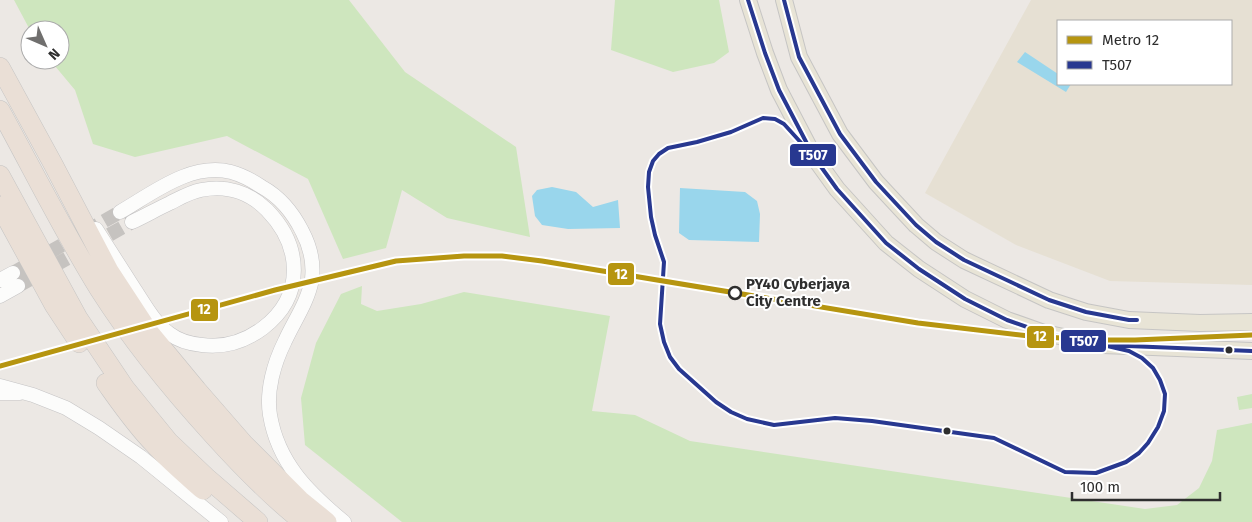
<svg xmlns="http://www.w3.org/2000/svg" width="1252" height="522" viewBox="0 0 1252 522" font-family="'Fira Sans',sans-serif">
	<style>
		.education { fill: #e6e0d3; fill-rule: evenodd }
		.green { fill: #cee6be }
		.water { fill: #99d6ec }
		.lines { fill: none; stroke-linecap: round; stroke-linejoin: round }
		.secondary-tunnel { stroke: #c6c3c0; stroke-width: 14; stroke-dasharray: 14 7; stroke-linecap: butt }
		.street-casing { stroke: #c5c4c5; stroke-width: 11 }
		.secondary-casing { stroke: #c5c4c5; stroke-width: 15 }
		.primary-casing { stroke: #c6c5c4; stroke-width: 18 }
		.highway-casing { stroke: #c6c5c4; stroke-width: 20 }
		.street { stroke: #fcfcfb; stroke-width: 10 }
		.secondary { stroke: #fcfcfb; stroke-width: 14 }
		.primary { stroke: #e8e4d6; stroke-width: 16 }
		.highway { stroke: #eadfd6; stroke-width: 19 }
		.bus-1-casing { stroke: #fff; stroke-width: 8 }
		.bus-1 { stroke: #283890; stroke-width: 4 }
		.metro-1-casing { stroke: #fff; stroke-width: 9 }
		.metro-1 { stroke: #b69510; stroke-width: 5 }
		.stop-dot { fill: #fff; stroke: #2e2e2e; stroke-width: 2.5 }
		.bus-dot { fill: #2e2e2e; stroke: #fff; stroke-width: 2 }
		.labels { text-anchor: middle; stroke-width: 4; stroke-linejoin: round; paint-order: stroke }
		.stop-label { font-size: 15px; font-weight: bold; fill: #2e2e2e; stroke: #fff; text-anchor: start }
		.line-badge { stroke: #fff; stroke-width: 2 }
		.badge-label { font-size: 14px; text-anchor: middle; font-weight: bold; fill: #fff }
	</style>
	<rect width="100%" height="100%" fill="#ece8e4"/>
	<path class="education" d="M1031,0h221v285l-142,-4 -94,-36 -91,-52zM1058,21h173v63h-173z"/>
	<path class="green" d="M14,0h335l56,72 111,75 14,90 -83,-19 -45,-28 -16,58 -43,11 -35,-80 -81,-43 -92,21 -42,-13 -18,-54 -25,-30h10v-30h-30z
		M615,0h104l10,52 -15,11 -41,9 -62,-22z
		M362,286l-1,18 16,7 44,-7 43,-12 146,24 -18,95 43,4 55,26 455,68 32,-4 22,-17 13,-27 5,-31 35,-7v99h-850l-97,-77 -4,-47 15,-55 25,-49z
		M1252,394v14l-13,2 -2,-13z"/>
	<path class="water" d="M1025,52l33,22v10h13l-5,8 -49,-30z
		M552,187l24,5 17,15 25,-7 2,28 -52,1 -26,-4 -7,-9 -3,-20 5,-6z
		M680,188l65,4 12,9 3,13 -1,28 -70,-2 -10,-7z"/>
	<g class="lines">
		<path class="secondary-tunnel" d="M13,273l107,-61
			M18,286l114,-64"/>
		<g class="street-casing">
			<path id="street" d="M0,395h20"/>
		</g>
		<g class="secondary-casing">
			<path id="secondary" d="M120,212c33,-19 71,-50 111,-40 11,3 22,9 31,15 18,10 31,26 40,44 8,15 12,31 10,48 -4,23 -18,42 -27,62 -11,22 -19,50 -15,74 8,48 38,77 74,107
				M96,229c13,20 26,41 39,61 10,15 20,34 35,44 9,7 22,10 32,11 23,3 42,-3 61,-17 42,-32 39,-82 4,-118 -18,-18 -41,-25 -66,-20 -11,2 -21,8 -31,13 -13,6 -25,13 -38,19
				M0,280l13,-7
				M0,296l18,-10
				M0,386l33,9 33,13 33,20 42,29 80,65"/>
		</g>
		<g class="primary-casing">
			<path id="primary" d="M748,0l17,53 14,37 35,67 23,32 49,54 33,26 46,30 42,21 37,13 59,12 149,6
				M784,0l15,57 41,77 36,48 40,43 20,17 28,18 85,40 37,12 43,8 71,3 52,-1"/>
		</g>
		<g class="highway-casing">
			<path id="highway" d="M0,67l53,97 56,107 40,61 48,58 47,54 56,56 27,22
				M0,110c33,60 63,121 99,179 33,52 72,100 114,146 28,31 57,61 90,87
				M0,175l78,143 47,70 44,54 37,35 52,45
				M0,206l54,99 25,38
				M106,383c15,21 30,43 48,61 15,17 32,31 49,46"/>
		</g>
		<use href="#street" class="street"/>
		<use href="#secondary" class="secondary"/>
		<use href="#primary" class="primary"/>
		<use href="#highway" class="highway"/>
		<g class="bus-1-casing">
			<path id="bus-1" d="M748,0l17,53 14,37 35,67 23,32 49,54 33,26 46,30 42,21 37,13 59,12 149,6
				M784,0l15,57 41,77 36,48 40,43 20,17 28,18 85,40 37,12 43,8h8
				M814,157l-30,-33 -9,-5 -12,-1 -32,14 -34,10 -29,6 -9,6 -6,7 -4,11 -1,15 3,30 4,18 9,27 -4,62 4,18 6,15 9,12 37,33 15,10 16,7 27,6 61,-7 37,3 122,17 71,34 31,1 30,-11 13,-9 9,-10 10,-16 6,-16 1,-17 -5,-14 -7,-12 -11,-10 -13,-7 -26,-6"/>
		</g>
		<use href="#bus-1" class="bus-1"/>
		<g class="metro-1-casing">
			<path id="metro-1" d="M0,366l275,-76 121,-29 68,-5h38l40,5 376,62 111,13 65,4h41l117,-5"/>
		</g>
		<use href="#metro-1" class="metro-1"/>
	</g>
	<circle class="stop-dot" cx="735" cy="293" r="6"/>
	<g class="bus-dot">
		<circle cx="1229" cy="350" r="4.5"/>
		<circle cx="947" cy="431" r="4.5"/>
	</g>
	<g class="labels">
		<g class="stop-label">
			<text x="746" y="289">PY40 Cyberjaya<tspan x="746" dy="17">City Centre</tspan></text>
		</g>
	</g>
	<g class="line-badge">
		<rect x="789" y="143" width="48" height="24" rx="5" fill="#283890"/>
		<rect x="607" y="262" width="28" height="24" rx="5" fill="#b69510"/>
		<rect x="190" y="298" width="29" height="24" rx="5" fill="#b69510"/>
		<rect x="1026" y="325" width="29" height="24" rx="5" fill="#b69510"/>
		<rect x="1060" y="329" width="47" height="24" rx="5" fill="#283890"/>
	</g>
	<g class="badge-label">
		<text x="813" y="160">T507</text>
		<text x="621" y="279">12</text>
		<text x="204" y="314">12</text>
		<text x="1040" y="341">12</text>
		<text x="1084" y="346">T507</text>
	</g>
	<rect x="1057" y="20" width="175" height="65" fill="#ffffff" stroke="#ababab"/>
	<rect x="1067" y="36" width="25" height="8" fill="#b69510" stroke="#ababab"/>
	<text x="1102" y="45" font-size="15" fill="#2e2e2e">Metro 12</text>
	<rect x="1067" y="61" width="25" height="8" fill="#283890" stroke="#ababab"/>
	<text x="1102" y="70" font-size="15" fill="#2e2e2e">T507</text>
	<g transform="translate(45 45) rotate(135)"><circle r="24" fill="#ffffff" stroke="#ababab"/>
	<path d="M0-4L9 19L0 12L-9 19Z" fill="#706f6e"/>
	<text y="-8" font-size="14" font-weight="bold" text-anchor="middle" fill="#2e2e2e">N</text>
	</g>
	<path d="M1072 492v8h148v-8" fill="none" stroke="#2e2e2e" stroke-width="2.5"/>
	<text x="1080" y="492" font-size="15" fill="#2e2e2e" stroke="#ffffff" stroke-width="4" paint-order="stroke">100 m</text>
</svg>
